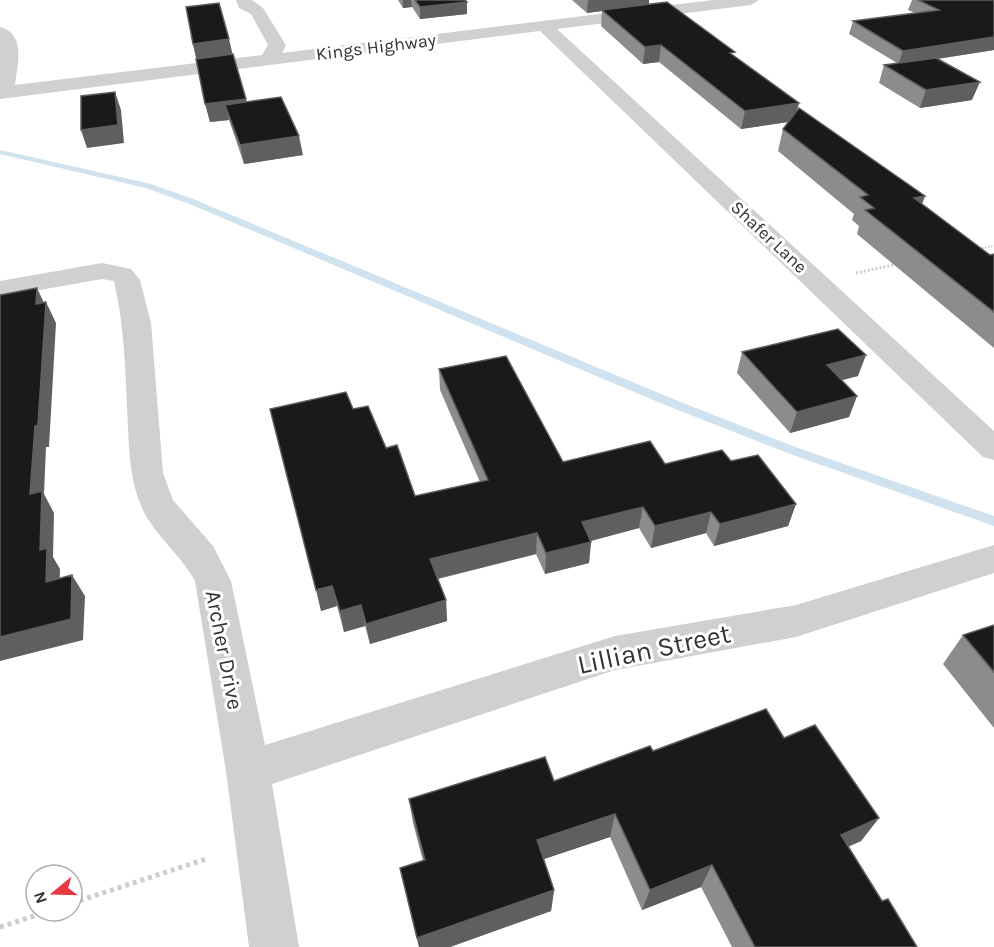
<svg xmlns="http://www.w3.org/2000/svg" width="994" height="947" viewBox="0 0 994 947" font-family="Karla,sans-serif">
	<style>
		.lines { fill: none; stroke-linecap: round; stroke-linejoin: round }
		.stream { fill: #cfe2ee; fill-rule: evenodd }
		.path-far2 { stroke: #cdcdcd; stroke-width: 2; stroke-dasharray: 1.5 1.5; stroke-linecap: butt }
		.path-far1 { stroke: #cdcdcd; stroke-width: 3; stroke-dasharray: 2 2; stroke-linecap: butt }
		.path { stroke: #cdcdcd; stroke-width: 5; stroke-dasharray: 4 4; stroke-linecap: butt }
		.minor { fill: #d0d0d0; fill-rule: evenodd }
		.wall { fill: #8c8c8c }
		.shaded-wall { fill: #5f5f5f }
		.building { fill: #1a1a1a; stroke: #5f5f5f; stroke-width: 1.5 }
		.labels { text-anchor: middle; stroke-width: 6; stroke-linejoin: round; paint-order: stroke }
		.far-street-label { font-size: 18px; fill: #333; stroke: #fff }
		.street-label { font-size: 22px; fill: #333; stroke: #fff }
		.near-street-label { font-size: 27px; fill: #333; stroke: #fff }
	</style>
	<rect width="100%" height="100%" fill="#fff"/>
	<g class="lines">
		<path class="stream" d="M0,150l151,34 42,15 480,200 125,49 196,68v10l-204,-72 -125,-49 -478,-202 -41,-15 -146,-34z"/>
		<path class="path-far2" d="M976,249l18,-3"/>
		<path class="path-far1" d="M856,273l42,-9"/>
		<path class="path" d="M72,903l134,-44
			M0,927l49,-16"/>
		<path class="minor" d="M236,0h16l11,8 23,37 -4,8 431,-53h46l-8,5 -194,24 437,402v29l-11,-3 -443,-426 -540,68v-72c27,7 17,38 15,58l247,-30 6,-10 -17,-31 -12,-6z
			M102,263l29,6 9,11 11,43 12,150 10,27 40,46 18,35 34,164 350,-109 181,-31 198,-60v28l-198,64 -181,33 -343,114 27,163h-50l-23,-176 -31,-190c-15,-28 -44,-48 -55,-78 -12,-30 -11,-63 -13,-95 -2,-45 -3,-83 -13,-127l-12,-2 -102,18v-16z"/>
	</g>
	<path class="wall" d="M398,0h67l2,2v12l-47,5 -8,-12 -9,1z
		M572,0h77v4l86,53 64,46 -3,10 129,83 -3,8 68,51 4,-1v94l-137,-114 2,-8 -7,-6 2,-6 -76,-63 5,-22 6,-7 -48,7 -82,-67 -16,2 -42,-38 1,-15 -15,2z
		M912,0h82v50l-57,9 35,41 -52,8 -41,-25 5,-18 13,-2 -48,-29 4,-13 62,-8 -7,-3z
		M193,44l39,10 14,48 57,53 -59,9 -15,-44 -19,2z
		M742,352l116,24 -16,4 15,16 -8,21 -59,16 -53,-60z
		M439,369l124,93 102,2 66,-3 65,43 -8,22 -74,20 -8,-13 -55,15 -12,-20 -48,13 -2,22 -44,11 -9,-20 -98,25 8,21 1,21 -77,23 -5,-18 -21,6 -7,-26 -16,5 65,-163 29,48 65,-14 -40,-92z
		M994,625v103l-51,-64 20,-29z
		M784,738l95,80 -18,23 -13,6 34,54 35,46h-185l-31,-60 -59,23 -32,-73 -66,22 10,31 -3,21 -101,36h-31l-19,-79 23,-7 -10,-38 -4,-24 145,-18 99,-30z"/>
	<path class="shaded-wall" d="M403,0h8l1,7 -9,1z
		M588,0h61v6l-47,4v1l-15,2z
		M467,2v12l-47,5v-12z
		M994,37v13l-96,15 5,-14z
		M229,39l4,17 -36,5 -4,-17z
		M661,45l-2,17 -16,2 2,-17z
		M980,82l-8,18 -52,8 6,-18z
		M115,92l6,18 3,33 -37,5 -6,-18z
		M246,99l4,18 -25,-12 4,15 -19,2 -5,-18z
		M799,103l-5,18 -53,8 4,-18z
		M299,136l4,19 -59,9 -4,-19z
		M925,196l-9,23 -2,-21z
		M37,288l9,19v-5l10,21 -7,124h-3l-2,47 10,19 -1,44 7,12 -1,33 -13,-20 -16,-88 5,-68z
		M866,355l-8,21 -39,10 8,-21z
		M857,396l-8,21 -59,16 7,-21z
		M796,504l-8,22 -74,20 6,-22z
		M643,507l-4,21 -60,16 3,-22z
		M711,512l-5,21 -55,15 4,-22z
		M537,533l-1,21 -104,26 -2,-21z
		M591,542l-2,21 -44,11 1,-21z
		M72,575l13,21 -2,44 -83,21v-24z
		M332,586l5,20 -16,5 -5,-21z
		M446,600l1,21 -77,23 -4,-20z
		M361,605l4,21 -21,6 -4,-21z
		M615,814l-5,23 -75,25 2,-22z
		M879,818l-18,23 -37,16 17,-22z
		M712,865l-11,22 -59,23 8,-20z
		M554,890l-3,21 -101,36h-31l-2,-9z"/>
	<path class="building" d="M415,0h50l2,2 -47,5z
		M918,0h76v37l-91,14 -50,-30 86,-11z
		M667,2l68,50 -5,1 69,50 -54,8 -84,-66 -16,2 -43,-37z
		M219,3l10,36 -36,5 -7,-37z
		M233,54l13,45 -41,5 -9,-45z
		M936,58l44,24 -54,8 -42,-25z
		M115,92l3,33 -37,5v-34z
		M281,97l18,39 -59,9 -15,-40z
		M799,108l126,88 -11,2 76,57 4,-1v58l-129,-102 9,-2 -14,-11 8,-2 -85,-66z
		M37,288l-1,16 10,-2 -8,123 -3,1 -5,68 12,-3 -2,59 7,-2 -1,34 26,-7 -1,44 -71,18v-342z
		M838,329l28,26 -39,10 30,31 -60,16 -55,-60z
		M506,356l57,106 87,-21 15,23 57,-14 9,11 27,-6 38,49 -76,20 -9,-12 -56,14 -12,-19 -61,15 9,20 -45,11 -9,-20 -107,26 16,41 -80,24 -5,-19 -21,6 -8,-25 -16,4 -46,-181 76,-17 7,17 15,-3 18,42 11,-3 18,51 73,-16 -49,-111z
		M994,625v47l-31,-37z
		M766,709l18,29 31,-13 64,93 -38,17 41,66 6,-2 29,48h-162l-43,-82 -62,25 -35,-76 -78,26 17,50 -137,48 -17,-70 25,-8 -16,-61 136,-42 9,24 96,-35 3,5z"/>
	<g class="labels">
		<g class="far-street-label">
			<text transform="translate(376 47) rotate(-7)" y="6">Kings Highway</text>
			<text transform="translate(769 237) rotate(43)" y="6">Shafer Lane</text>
		</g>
		<g class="street-label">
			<text transform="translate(225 650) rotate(79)" y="8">Archer Drive</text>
		</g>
		<g class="near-street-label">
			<text transform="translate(654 649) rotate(-12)" y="9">Lillian Street</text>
		</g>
	</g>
	<g transform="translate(54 893) rotate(251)"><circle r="28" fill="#ffffff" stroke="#adadad" stroke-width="1.5"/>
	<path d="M0-4.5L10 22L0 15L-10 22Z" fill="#e63946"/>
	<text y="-9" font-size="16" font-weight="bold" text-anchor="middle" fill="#333333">N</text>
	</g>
</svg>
